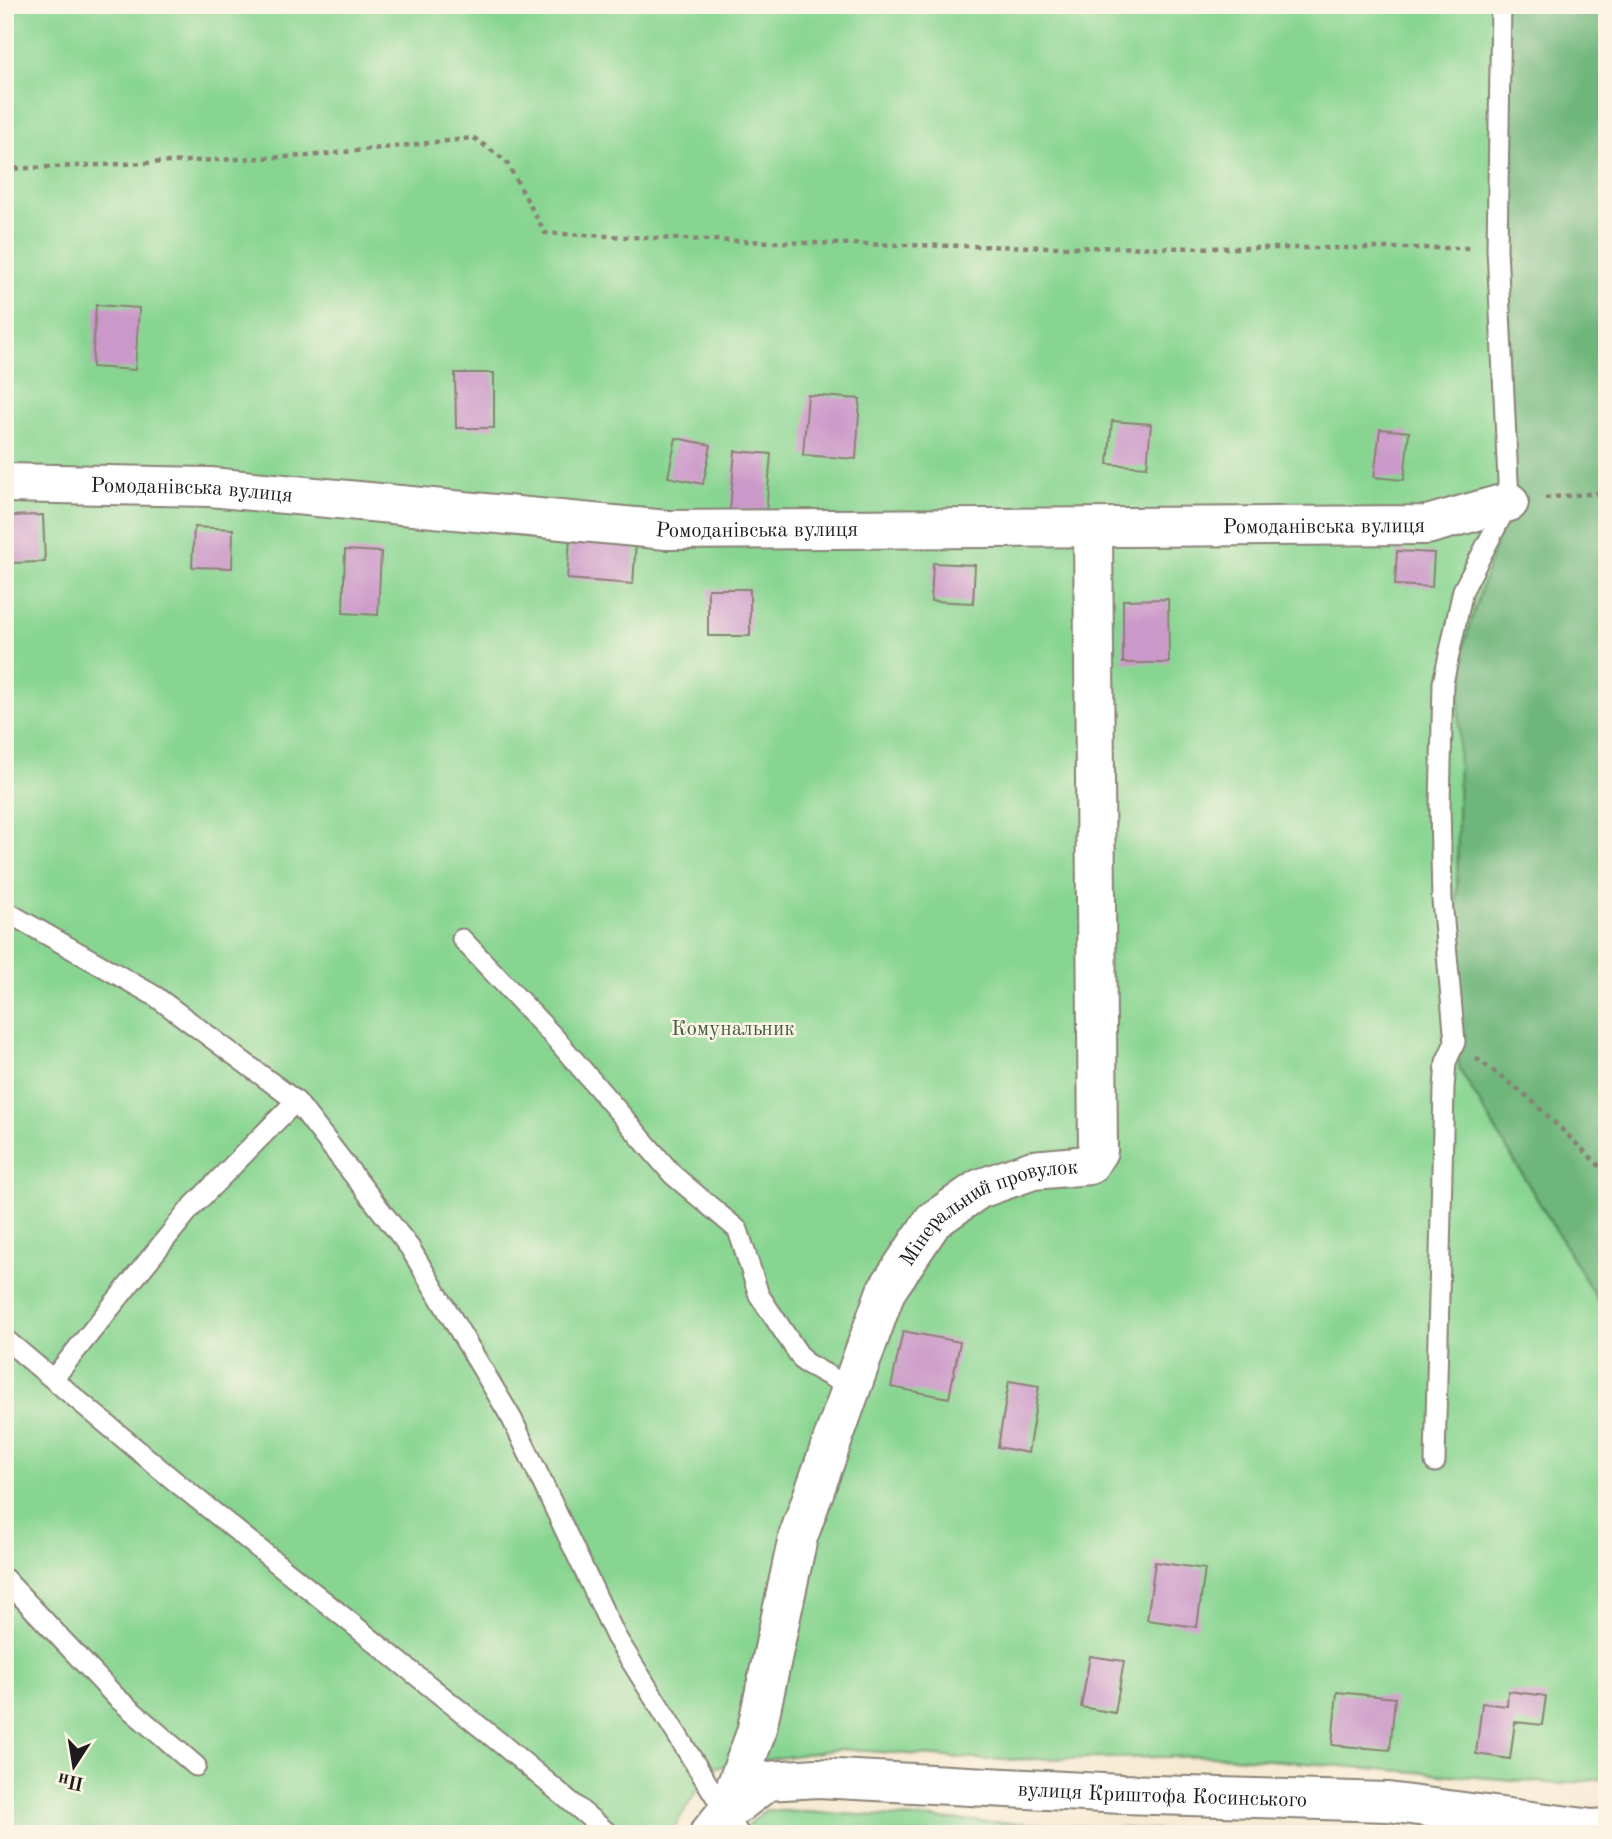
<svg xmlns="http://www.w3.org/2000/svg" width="1612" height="1839" viewBox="0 0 1612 1839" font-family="'Old Standard TT',serif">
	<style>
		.green { fill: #88d592; stroke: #527857; stroke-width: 2 }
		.forest { fill: #6eb67c; stroke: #45694c; stroke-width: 2 }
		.building { fill: #cb99c9 }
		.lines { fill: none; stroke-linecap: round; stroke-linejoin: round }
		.lane-casing { stroke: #898276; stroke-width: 23 }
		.street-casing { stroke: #898276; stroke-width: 42 }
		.path { stroke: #898276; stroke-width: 4.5; stroke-dasharray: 5 5; stroke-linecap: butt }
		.lane { stroke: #fff; stroke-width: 19 }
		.street { stroke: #fff; stroke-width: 38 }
		.labels { text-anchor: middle; stroke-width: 5; stroke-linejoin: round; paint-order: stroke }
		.street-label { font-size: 21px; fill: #1c1c1c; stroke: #fcf5e5 }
		.park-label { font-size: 21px; fill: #425d45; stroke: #fcf5e5 }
	</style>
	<rect width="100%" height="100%" fill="#fcf5e5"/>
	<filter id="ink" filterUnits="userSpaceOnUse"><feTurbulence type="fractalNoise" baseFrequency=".0143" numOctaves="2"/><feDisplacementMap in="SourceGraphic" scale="14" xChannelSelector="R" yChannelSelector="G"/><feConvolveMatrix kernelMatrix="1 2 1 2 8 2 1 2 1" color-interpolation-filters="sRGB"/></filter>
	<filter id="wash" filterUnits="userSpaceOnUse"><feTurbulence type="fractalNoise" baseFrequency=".00686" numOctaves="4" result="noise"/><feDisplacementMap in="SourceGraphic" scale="28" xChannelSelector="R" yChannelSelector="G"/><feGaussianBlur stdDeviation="1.57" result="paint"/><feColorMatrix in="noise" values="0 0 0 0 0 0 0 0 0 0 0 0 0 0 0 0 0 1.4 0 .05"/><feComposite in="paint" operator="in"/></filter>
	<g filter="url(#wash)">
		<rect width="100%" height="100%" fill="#f6e9d1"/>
		<path class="green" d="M5,5h1494l10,497 -49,568 147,246v462l-46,6 -340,-28 -233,4 -148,-11 -129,19 -41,66h-665z
			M765,1810l461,24h-487z"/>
		<path class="forest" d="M1499,5h108v1311l-147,-246 -5,-28 5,-386 49,-154z"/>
		<g id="blocks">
			<path class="building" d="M96,305l43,3 -4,62 -43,-3z
				M455,373h39v55h-38z
				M808,395l52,4 -4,60 -53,-4z
				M1112,421l39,3 -4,43 -39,-3z
				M1380,429l29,3 -5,48 -30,-3z
				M676,438l35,7 -8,39 -35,-7z
				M735,451l36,3 -5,59 -36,-3z
				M43,515l2,47 -38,1 -1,-47z
				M194,527l39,2 -1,39 -40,-1z
				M570,538l66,4 -3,42 -66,-5z
				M345,550l36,2 -3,63 -35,-2z
				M1397,551l37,2 -2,34 -37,-2z
				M933,563l42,2 -2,38 -42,-2z
				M708,589h42v47h-42z
				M1168,599l1,64h-46v-63z
				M903,1331l57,11 -11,56 -58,-11z
				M1009,1381l30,5 -11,67 -30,-6z
				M1155,1562l50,7 -8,58 -50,-7z
				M1090,1656l34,5 -9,52 -34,-6z
				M1508,1691l38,5 -4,29 -27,-3 -5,37 -34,-5 6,-51 25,3z
				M1337,1692l58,6 -5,52 -58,-5z"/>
		</g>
	</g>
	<g filter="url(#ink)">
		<use href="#blocks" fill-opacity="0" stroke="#898276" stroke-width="2"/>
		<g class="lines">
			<g class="lane-casing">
				<path id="lane" d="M5,911l150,85 141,105 114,147 102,171 104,218 123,197
					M462,939l93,99 118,137 65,55 21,65 45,67 47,26
					M5,1339l166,139 333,268 105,88
					M53,1379l137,-170 106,-108
					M1435,1462l9,-374 2,-26 9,-20 -13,-142 -2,-94 3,-123 20,-93 46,-88 -12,-254 4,-243
					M5,1579l111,118 80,69"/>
			</g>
			<g class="street-casing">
				<g id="street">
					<path id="s1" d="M5,483l205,4 457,43 760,-5 82,-23"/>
					<path id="s2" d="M726,1813l41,-32 51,-3 304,16 266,8 204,27 15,-1"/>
					<path id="s3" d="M709,1834l17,-21 30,-80 42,-196 88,-246 47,-70 46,-32 54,-19 56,-5 9,-14 -5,-623"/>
				</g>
			</g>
			<path class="path" d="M5,169l303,-13 166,-18 32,23 39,72c309,16 618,15 927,15
				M1545,498l62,-6
				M1476,1058l51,38 80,77"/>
			<use href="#lane" class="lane"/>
			<use href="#street" class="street"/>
		</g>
	</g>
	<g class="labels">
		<g class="street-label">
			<text dy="7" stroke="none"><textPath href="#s1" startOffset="187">Ромоданівська вулиця</textPath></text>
			<text dy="7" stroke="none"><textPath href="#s1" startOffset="1321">Ромоданівська вулиця</textPath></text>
			<text dy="7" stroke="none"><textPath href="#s1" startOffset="754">Ромоданівська вулиця</textPath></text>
			<text dy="7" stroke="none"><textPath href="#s3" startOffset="712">Мінеральний провулок</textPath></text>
			<text dy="7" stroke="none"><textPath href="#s2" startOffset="448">вулиця Криштофа Косинського</textPath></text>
		</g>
		<g class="park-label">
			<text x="733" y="1035">Комунальник</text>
		</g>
	</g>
	<rect width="1612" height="1839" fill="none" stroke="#fcf5e5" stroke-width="28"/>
	<g transform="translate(74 1766) rotate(192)" stroke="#fcf5e5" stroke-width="5" paint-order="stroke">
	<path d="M0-5L12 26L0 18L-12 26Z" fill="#1c1c1c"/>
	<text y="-10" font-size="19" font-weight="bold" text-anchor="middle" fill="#1c1c1c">Пн</text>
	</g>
</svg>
